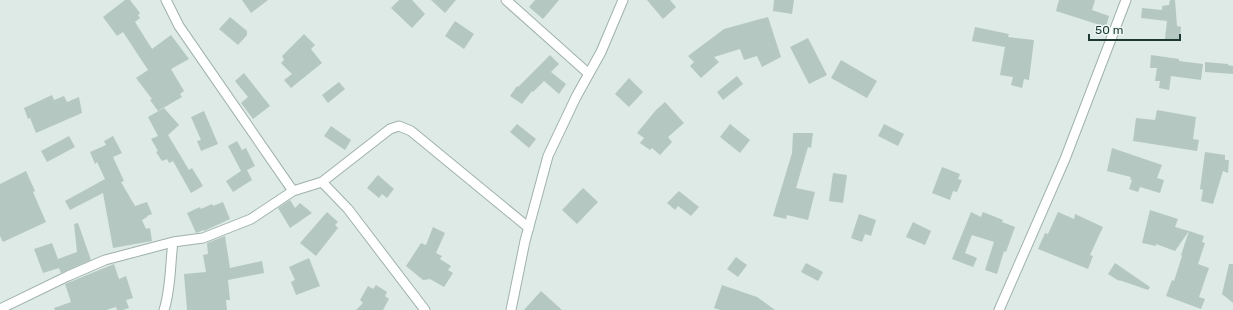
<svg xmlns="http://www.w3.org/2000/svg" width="1233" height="310" viewBox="0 0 1233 310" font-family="Rubik,sans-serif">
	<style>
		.building { fill: #b5c7c1 }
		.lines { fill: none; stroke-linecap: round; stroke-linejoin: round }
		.street-casing { stroke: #a0b1ac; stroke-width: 11 }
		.street { stroke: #fff; stroke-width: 9 }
	</style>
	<rect width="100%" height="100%" fill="#ddeae5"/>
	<path class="building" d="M125,0h5l10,13 -2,2 2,3 -5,4 17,27 19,-14 18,24 -18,10 13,22 -4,3 2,3 -24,14 -8,-11 2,-1 -16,-21 12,-8 -25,-38 -6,4 -14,-19z
		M242,0h26l-17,13z
		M399,0h13l13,14 -13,14 -21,-20z
		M431,0h25l-11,13z
		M535,0h24l-16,19 -14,-12z
		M647,0h23l6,7 -13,12z
		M774,0h20l-2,14 -19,-3z
		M1059,0h36l-3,10 17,6 -3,11 -50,-16z
		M1170,0h5l2,26 4,1 -1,14 -15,-2 2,-18 -26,-3 1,-10 20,2v-4l7,-1z
		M230,17l17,14v4l-9,10 -19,-16z
		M768,17l13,40 -19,10 -5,-11 -13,4 -4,-11 -26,8 5,5 -18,16 -11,-12 4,-4 -6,-6 36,-27z
		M455,21l19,13 -10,15 -19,-13z
		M975,27l34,7 -1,3 26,3 -5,40 -5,-1 -2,9 -11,-3 2,-8 -13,-2 5,-28 -33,-6z
		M304,34l11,11 -4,4 11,14 -31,25 -7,-8 8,-6 -11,-11 3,-3 -2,-4z
		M808,38l19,37 -18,9 -19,-37z
		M550,55l9,9 -8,8 15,12 -7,10 -15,-13 -11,11 -1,-1 -10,13 -12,-8 7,-10 1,1z
		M1151,55l28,4v2l24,3 -2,16 -30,-4 -2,14 -10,-2 1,-7h-5l2,-13h-7z
		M841,60l36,21 -10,17 -36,-20z
		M1205,62l23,2v1l5,1v8l-28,-2z
		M244,73l26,33 -17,13 -12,-16 7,-6 -13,-16z
		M737,76l6,8 -20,16 -6,-8z
		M629,78l14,14 -14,15 -14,-13z
		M339,82l6,7 -17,14 -6,-8z
		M52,95l2,5 10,-4 3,6 12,-5 3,16 -46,20 -6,-15 -2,1 -4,-11z
		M665,102l19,21 -16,14 4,5 -12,13 -8,-7 -2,2 -10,-7 4,-5 -7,-5 19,-23z
		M164,108l15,17 -11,10 21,35 3,-2 11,18 -12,7 -18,-32 -4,2 -2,-4 -5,2 -6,-9 2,-1 -7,-12 7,-3 -10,-19z
		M1157,110l39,7 -3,22 6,1 -2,11 -64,-10 3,-23 19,2z
		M204,111l14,33 -17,7 -4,-10 4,-1 -10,-23z
		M517,124l19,15 -7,9 -19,-16z
		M730,124l20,16 -10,13 -20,-16z
		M884,124l20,10 -6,12 -20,-10z
		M331,126l20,14 -6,10 -21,-14z
		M793,133h20l-2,15 -3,-1 -12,41 19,4 -7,28 -21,-5 -1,4 -13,-3 19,-63z
		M69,136l6,11 -28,15 -6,-11z
		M113,136l9,17 -9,4 11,24 -3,1 14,24 12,-4 5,12 -5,2v1l-5,3 4,9 4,-1 2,13 -39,7 -10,-55 -33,17 -5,-9 40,-22 -8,-17 -2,2 -5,-12 16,-7 -2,-4z
		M237,141l5,9 4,-2 9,18 -8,4 5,10 -19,12 -7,-11 15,-10 -13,-25z
		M1112,148l50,17 -5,13 7,2 -4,13 -20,-6 -2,5 -9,-3 3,-9 -2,-1 1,-2 -24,-6z
		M1205,152l20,3v5h4l-1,13 -5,-2 -10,33 -12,-3 2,-11 -3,-1z
		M942,167l18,7 -2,5 4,1 -5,12 -4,-1 -3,9 -18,-7z
		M26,171l9,20 -2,1 13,30 -43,20 -3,-6v-52z
		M833,173l14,2 -4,28 -14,-2z
		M378,175l16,14 -7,9 -5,-4 -3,4 -12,-10z
		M583,188l15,14 -21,22 -15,-14z
		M679,191l20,16 -8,9 -13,-10 -3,4 -8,-7z
		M290,200l5,8 5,-5 12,10 -22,15 -12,-20z
		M223,202l7,17 -26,12v-1l-8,3 -9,-20 13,-6 1,2 11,-5 1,2z
		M1150,210l28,9 -3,8 14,4 -14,20 -19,-7v2l-14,-3z
		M327,212l11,10 -3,3 3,3 -22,28 -16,-13z
		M971,212l10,5 2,-5 20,8 -1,2 13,5 -9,25 -2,-1 -7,23 -12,-4 9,-28 -22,-7 -7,18 12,5 -4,9 -21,-8z
		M1058,212l16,7 1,-5 28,13 -13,28 3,1 -5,13 -50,-20 7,-16 3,1z
		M859,214l17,6 -5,16 -6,-2 -3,8 -11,-4z
		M913,222l18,9 -6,14 -19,-8z
		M78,223l13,37 -30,13 -2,-5 -16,5 -9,-24 18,-6 6,16 19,-7 -3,-28z
		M433,227l12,6 -9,20 6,3 -2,3 11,7 -3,4 5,3 -9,14 -14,-8 -7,1 -17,-14 15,-23 5,2z
		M1189,231l15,5 -2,6 3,1 -7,21 11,4 -10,29 6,2 -4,10 -35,-13 6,-16 2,1 8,-25 -1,-1z
		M225,236l5,32 32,-7 2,12 -36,7 2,20h-4l1,10h-40l-3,-36 22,-2 -3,-17 5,-1 -1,-11z
		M736,257l11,8 -9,12 -11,-8z
		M309,258l11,28 -24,9 -5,-13 4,-2 -6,-13z
		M806,263l17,9 -5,9 -17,-9z
		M1115,263l35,24 -2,3 -29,-10v1l-11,-7z
		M114,264l5,15 7,-3 7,22 -7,2 3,8 -6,2h-6l-1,-3 -10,3h-51l-1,-2 17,-6 -6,-18z
		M1229,264h4v39l-11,-9z
		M376,285l11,7 -2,4 4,3 -6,11h-27l7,-7 -3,-3 8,-14 5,3z
		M722,285l35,12 18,13h-55l-6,-2z
		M541,291l21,19h-38z"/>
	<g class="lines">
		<g class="street-casing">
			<path id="street" d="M166,0l13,26 114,165 29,-9 26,27 77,101
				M506,0l83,74
				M322,182l68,-53 9,-3 12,5 118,97
				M0,309l68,-33 37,-16 68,-18 30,-4 48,-19 42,-28
				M164,310c7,-21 6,-46 9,-68
				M511,310l14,-69 23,-85 28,-59 25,-45 22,-52
				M999,310l66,-151 61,-159"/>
		</g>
		<use href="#street" class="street"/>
	</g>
	<path d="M1089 34v6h91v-6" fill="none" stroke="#1e3934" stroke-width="2"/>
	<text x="1095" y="34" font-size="12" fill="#1e3934" stroke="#edf7f3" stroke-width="3" paint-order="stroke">50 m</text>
</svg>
